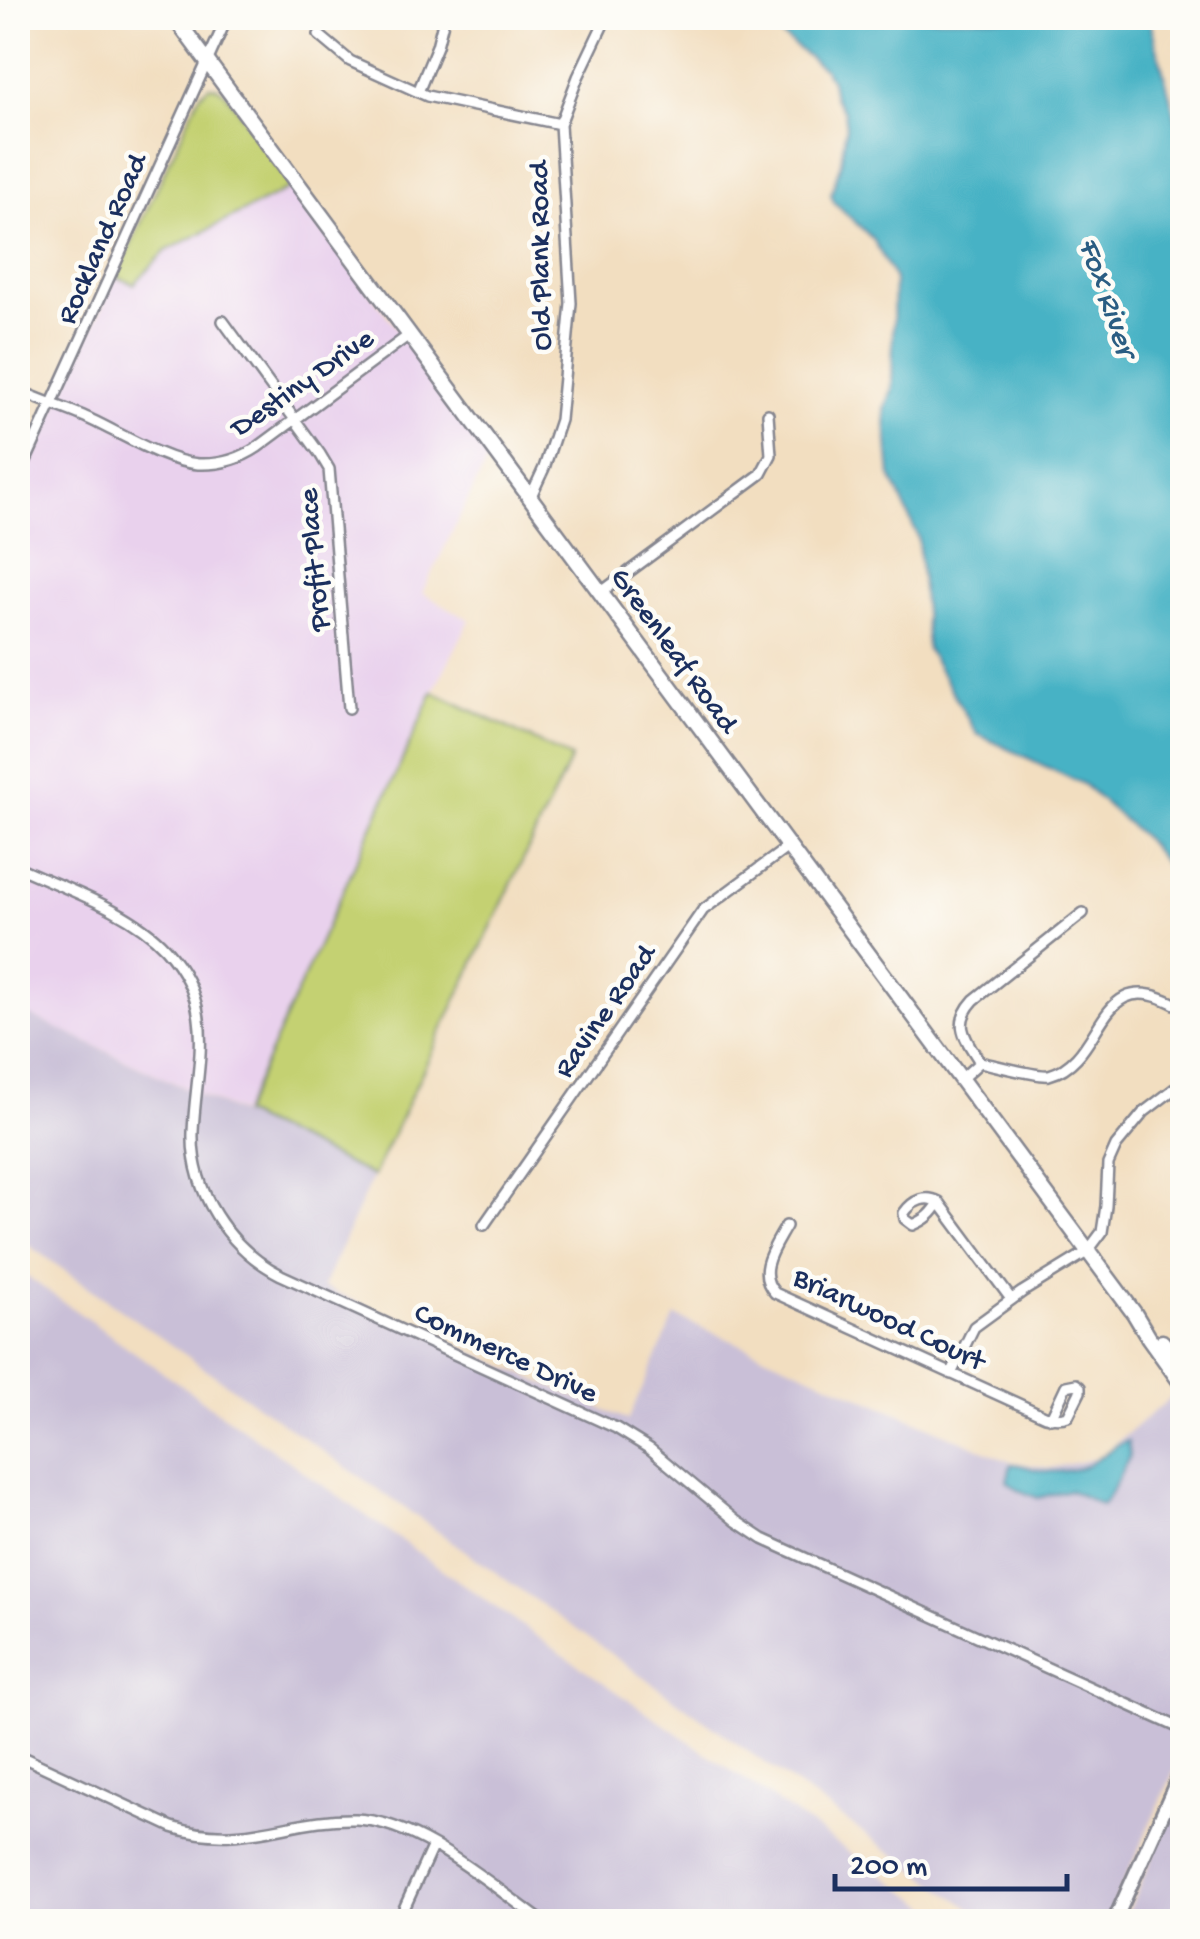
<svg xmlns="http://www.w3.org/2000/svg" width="1200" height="1939" viewBox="0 0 1200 1939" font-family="'Gochi Hand',sans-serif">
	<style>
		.built { fill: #e9d1ed }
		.industrial { fill: #c9bfd7 }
		.green { fill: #c4d172; stroke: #708068; stroke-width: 2.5 }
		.water { fill: #47b2c5; stroke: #317092; stroke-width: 2.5 }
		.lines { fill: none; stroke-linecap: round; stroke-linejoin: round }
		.minor-casing { stroke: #86868f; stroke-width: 14 }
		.secondary-casing { stroke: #86868f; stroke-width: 18 }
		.primary-casing { stroke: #86868f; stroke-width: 19 }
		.minor { stroke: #fff; stroke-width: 9 }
		.secondary { stroke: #fff; stroke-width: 12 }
		.primary { stroke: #fff; stroke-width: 14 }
		.labels { text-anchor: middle; stroke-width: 9; stroke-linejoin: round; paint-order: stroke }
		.street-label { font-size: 30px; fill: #1b2f5e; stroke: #fdfcf7 }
		.water-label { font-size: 32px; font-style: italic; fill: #2a5d82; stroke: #fdfcf7 }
	</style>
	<rect width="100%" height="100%" fill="#fdfcf7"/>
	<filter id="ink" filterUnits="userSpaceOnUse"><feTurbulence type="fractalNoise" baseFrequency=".01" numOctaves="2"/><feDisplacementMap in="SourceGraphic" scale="20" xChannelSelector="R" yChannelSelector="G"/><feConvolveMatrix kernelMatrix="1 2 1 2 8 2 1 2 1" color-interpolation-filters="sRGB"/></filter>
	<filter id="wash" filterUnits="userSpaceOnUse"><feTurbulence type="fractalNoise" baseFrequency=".0048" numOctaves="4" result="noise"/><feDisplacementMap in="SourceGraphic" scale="40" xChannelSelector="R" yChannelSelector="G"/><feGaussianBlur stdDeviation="2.25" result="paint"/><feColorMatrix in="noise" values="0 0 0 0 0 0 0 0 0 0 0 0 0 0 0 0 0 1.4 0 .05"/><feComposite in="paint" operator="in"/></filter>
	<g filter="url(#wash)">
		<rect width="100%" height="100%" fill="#f2dec0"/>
		<path class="built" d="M292,187l198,268 -68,138 48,27 -37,72 -191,422 -224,-104v-521l98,-212 18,7 32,-33z"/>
		<path class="industrial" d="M18,1010l355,166 -50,111 305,133 47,-104 333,145 42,7 48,-10 82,-68 2,5v359l-76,167h-118l-599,-424 -371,-259z
			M18,1270l534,377 398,274h-932z
			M1182,1791v130h-59l5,-10z"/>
		<path class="green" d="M209,86l8,1 9,6 66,94 -126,64 -32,33 -18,-7 84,-183z
			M433,692l138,66 -198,418 -131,-62z"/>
		<path class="water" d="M766,18h383l33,123v743l-40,-48 -59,-52 -106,-50 -50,-85 -9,-112 -27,-61 -6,-66 7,-20 2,-112 -21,-39 -39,-37 -3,-8 10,-31 5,-37 -2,-15 -10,-13 -3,-18 -7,-11 -56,-44z
			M1128,1441l2,15 -24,45 -4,4 -33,-15 -31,8 -20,-8 -11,-9 4,-17c9,0 15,3 24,5 16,4 34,3 50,-3 15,-6 27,-22 43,-25z"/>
	</g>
	<g filter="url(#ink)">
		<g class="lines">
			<g class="minor-casing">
				<path id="minor" d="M319,35l31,26 77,35 133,28
					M418,92l19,-46 7,-28
					M223,321l97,133 9,15 20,239
					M18,390c21,10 44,17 65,26 32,14 82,46 115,48 22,1 42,-5 60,-17l151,-112
					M18,478l209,-460
					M531,496l13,-28 16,-48 11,-117 -11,-179 18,-47 28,-59
					M600,593l161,-119 10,-19 -3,-41
					M18,867c47,22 111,42 147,81 54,60 31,114 28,184 -2,59 35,116 88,143l335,153 34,21 86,72 27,18 419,190
					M980,1062c-15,-24 -28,-38 -6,-62l109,-87
					M960,1080l20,-18c15,3 57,15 69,13 59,-15 45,-118 133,-67
					M939,1202c-6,12 -14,18 -26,23l-8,-6 -1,-6c9,-13 22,-18 35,-11l72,97
					M484,1225l219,-315 85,-63
					M786,1226c-12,22 -31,46 -11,67l270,123c8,2 15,3 23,0l12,-24v-5l-4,-3 -10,2 -15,32
					M951,1374l23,-47 48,-35 65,-40 15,-20 4,-26 2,-42 8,-18 28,-34 38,-29
					M18,1755l154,72c71,23 117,-10 184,-8 63,2 135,66 187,103
					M398,1922l35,-77"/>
			</g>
			<g class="secondary-casing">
				<path id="secondary" d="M1114,1922l68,-152"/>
			</g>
			<g class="primary-casing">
				<path id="primary" d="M175,18l959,1295 15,25 33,46
					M1162,1342l20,24"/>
			</g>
			<use href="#minor" class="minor"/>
			<use href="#secondary" class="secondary"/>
			<use href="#primary" class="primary"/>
		</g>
	</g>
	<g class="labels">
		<g class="street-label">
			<text transform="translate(100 238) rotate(-66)" y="10">Rockland Road</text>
			<text transform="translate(538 256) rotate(-91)" y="10">Old Plank Road</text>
			<text transform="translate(301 381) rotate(-35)" y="10">Destiny Drive</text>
			<text transform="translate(312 560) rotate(-95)" y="10">Profit Place</text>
			<text transform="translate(676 649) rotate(54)" y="10">Greenleaf Road</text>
			<text transform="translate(603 1010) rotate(-55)" y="10">Ravine Road</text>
			<text transform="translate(890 1317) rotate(25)" y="10">Briarwood Court</text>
			<text transform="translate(507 1351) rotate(25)" y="10">Commerce Drive</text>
		</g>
		<g class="water-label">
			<text transform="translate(1110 296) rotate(71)" y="11">Fox River</text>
		</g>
	</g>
	<rect width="1200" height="1939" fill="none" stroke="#fdfcf7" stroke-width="60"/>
	<path d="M835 1874v15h232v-15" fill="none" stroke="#1b2f5e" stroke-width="5"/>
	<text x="850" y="1874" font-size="30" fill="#1b2f5e" stroke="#fdfcf7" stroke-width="8" paint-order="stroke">200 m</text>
</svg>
